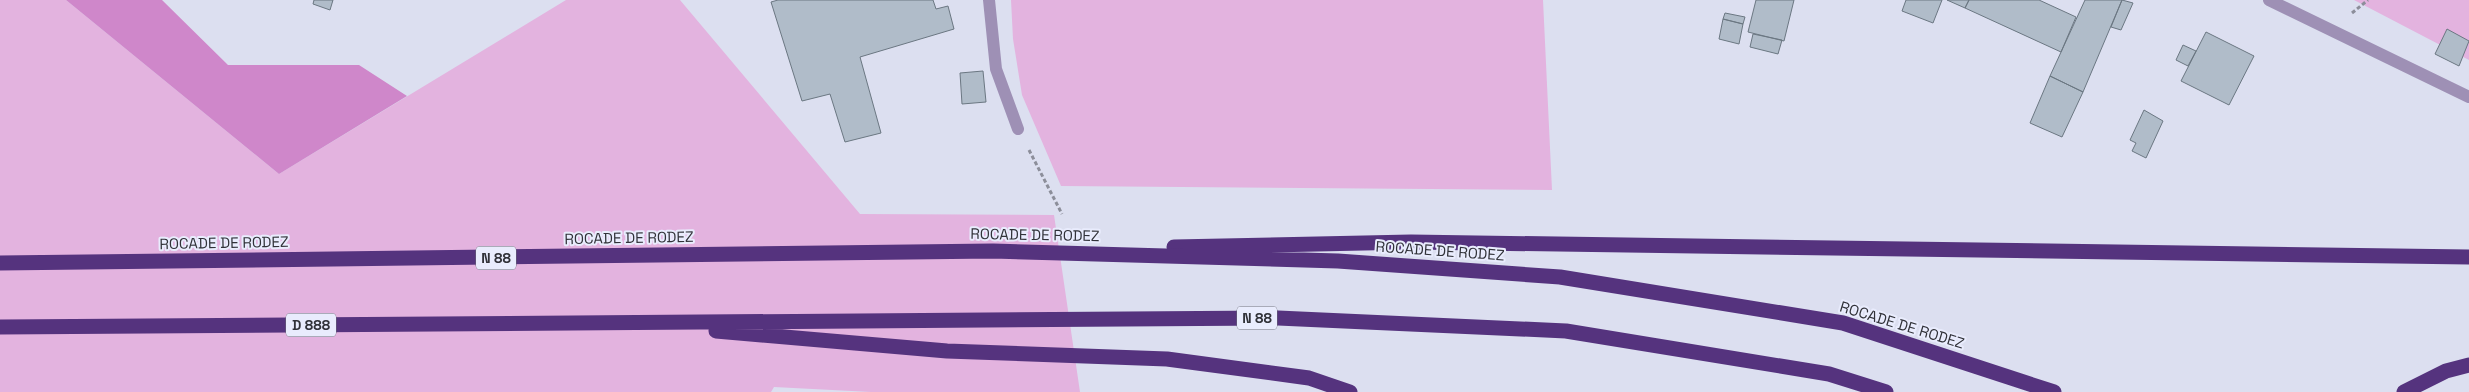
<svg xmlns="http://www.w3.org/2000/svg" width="2469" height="392" viewBox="0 0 2469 392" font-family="'Space Grotesk',sans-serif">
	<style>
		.green { fill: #e3b3df }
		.forest { fill: #cf87ca }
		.building { fill: #b0bcc9; stroke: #6b7782 }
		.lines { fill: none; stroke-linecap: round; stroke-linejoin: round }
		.path { stroke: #8c8e9a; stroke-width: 3; stroke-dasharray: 4 2.5; stroke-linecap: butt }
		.minor { stroke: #9e90b5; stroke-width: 12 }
		.highway { stroke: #55337e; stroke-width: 15 }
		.labels { text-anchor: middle; stroke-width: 4; stroke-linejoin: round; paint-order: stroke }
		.shield { fill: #e9ecfd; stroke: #686a74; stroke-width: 1 }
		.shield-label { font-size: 14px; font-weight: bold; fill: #313239 }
		.street-label { font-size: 15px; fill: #313239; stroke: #e9ecfd }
	</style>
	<rect width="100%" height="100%" fill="#dcdff0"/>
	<path class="green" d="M0,0h66l213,174 287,-174h114l180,214 194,1 26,177h-209l-97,-5 -3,5h-771z
		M1011,0h532l9,190 -491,-4 -39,-91 -9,-56z
		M2354,0h115v60z"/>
	<path class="forest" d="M66,0h96l66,65h131l48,31 -128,78z"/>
	<path class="building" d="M314,0h19l-3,10 -17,-6z
		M778,0h155l3,9 12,-3 6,23 -94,28 21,76 -36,9 -15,-48 -28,7 -31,-99z
		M1756,0h38l-10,41 -36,-9z
		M1906,0h36l-9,23 -31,-12z
		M1947,0h22l-4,8z
		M1969,0h70l37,17 -15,35 -96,-44z
		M2085,0h37l-39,92 -33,-16z
		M2122,0l11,3 -12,27 -10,-3z
		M1725,13l20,4 -2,7 -20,-5z
		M1723,19l20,5 -4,20 -20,-5z
		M2447,29l22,12 -10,25 -24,-12z
		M2206,32l48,24 -25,49 -48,-24z
		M1753,34l29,6 -4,14 -28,-7z
		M2183,45l13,6 -8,15 -12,-6z
		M983,71l3,31 -24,2 -2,-31z
		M2050,76l33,16 -21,45 -32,-14z
		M2144,110l19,11 -17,37 -14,-7 4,-8 -6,-3z"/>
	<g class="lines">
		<path class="path" d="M2352,13l16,-13
			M1029,150l33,64"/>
		<path class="minor" d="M989,0l7,69 22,60
			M2269,0l200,97"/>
		<path class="highway" d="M1174,247l237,-5 1058,15
			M0,263l993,-12 345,10 222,16 283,46 211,69
			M0,327l1278,-9 288,13 263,43 57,18
			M716,331l231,20 220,8 142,19 41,14
			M2404,392l42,-21 23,-6"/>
	</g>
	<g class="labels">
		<g class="shield">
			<rect x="476" y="246.5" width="40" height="23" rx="4"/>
			<rect x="1237" y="306.5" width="40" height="23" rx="4"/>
			<rect x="286" y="313.5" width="50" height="23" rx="4"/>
		</g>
		<g class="shield-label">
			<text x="496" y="263">N 88</text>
			<text x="1257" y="323">N 88</text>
			<text x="311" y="330">D 888</text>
		</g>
		<g class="street-label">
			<text transform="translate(1035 235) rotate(1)" y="5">ROCADE DE RODEZ</text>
			<text transform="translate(629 238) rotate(-1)" y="5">ROCADE DE RODEZ</text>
			<text transform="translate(224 243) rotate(-1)" y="5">ROCADE DE RODEZ</text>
			<text transform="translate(1440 251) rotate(4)" y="5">ROCADE DE RODEZ</text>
			<text transform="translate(1902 325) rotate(17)" y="5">ROCADE DE RODEZ</text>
		</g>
	</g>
</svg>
